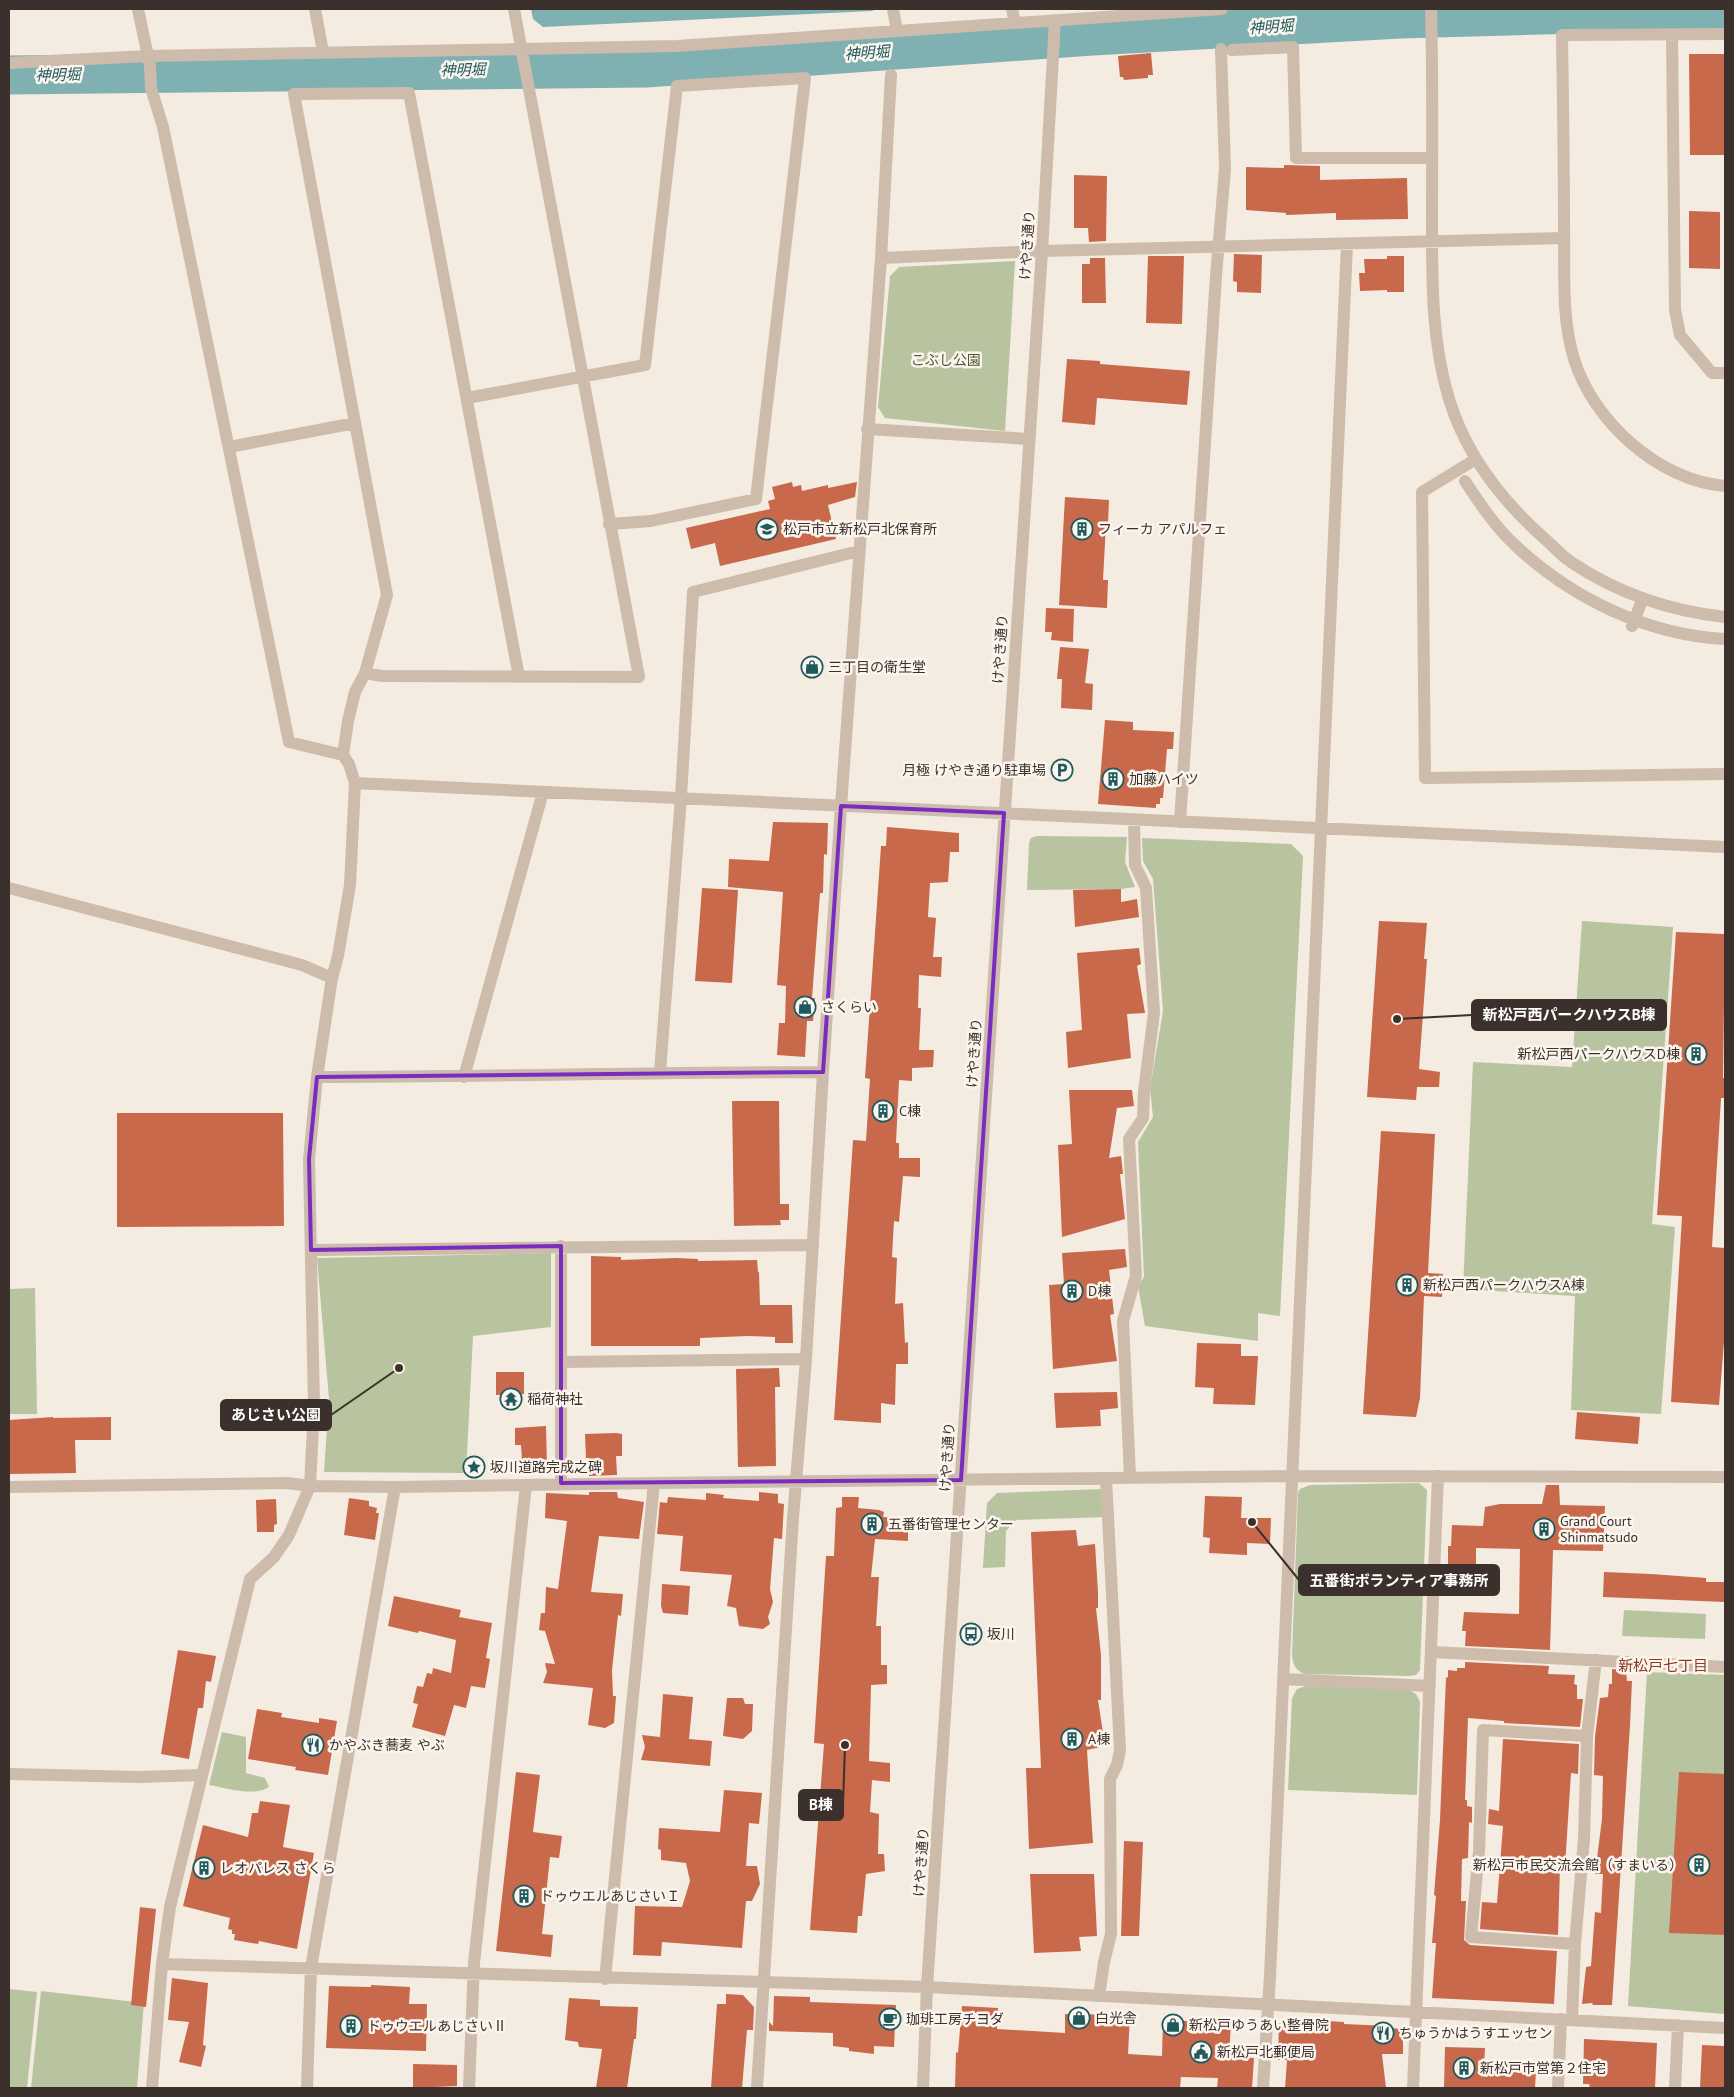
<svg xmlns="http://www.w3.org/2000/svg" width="1734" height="2097" viewBox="0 0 1734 2097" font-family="'PT Sans','Noto Sans JP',sans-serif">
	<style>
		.green { fill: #b8c4a0 }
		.water { fill: #7fb0b2 }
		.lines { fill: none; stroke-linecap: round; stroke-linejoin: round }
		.river { stroke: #7fb0b2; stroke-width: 39 }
		.building { fill: #c8694b }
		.minor { stroke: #cdbbac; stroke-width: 12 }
		.marked { fill: none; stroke: #7b2cbf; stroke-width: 4; stroke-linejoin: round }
		.labels { text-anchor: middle; stroke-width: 5; stroke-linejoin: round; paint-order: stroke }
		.street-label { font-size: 14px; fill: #3b302b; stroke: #fbf5ee }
		.park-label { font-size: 14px; fill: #4a5a2e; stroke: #fbf5ee }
		.poi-label { font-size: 14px; fill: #3b302b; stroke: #fbf5ee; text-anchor: start }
		.water-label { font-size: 15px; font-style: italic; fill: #1f5a5e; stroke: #fbf5ee }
		.neighbourhood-label { font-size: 15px; fill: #8c3b22; stroke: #fbf5ee }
		.leader { fill: none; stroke: #3b302b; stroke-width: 2 }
		.callout-dot { fill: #3b302b; stroke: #fbf5ee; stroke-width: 2 }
		.callout { fill: #3b302b; stroke: #3b302b; stroke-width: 2 }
		.callout-label { font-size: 15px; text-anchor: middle; font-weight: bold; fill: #fff }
	</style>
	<rect width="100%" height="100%" fill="#f4ebe1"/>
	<path class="green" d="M1015,261l-10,170 -120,-13 -7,-11 12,-131 9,-9z
		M1037,836l90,1 -2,25 10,25 -14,2 -94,1 2,-47 2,-5z
		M1142,838l149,6 12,12 -23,460 -22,-3v28l-113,-15 -7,-40 6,-9 -6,-135 15,-25 -3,-28 13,-78 -10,-132 -10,-18z
		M1582,921l91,6 -21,297 23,3 -14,187 -90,-4 4,-114 -112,-7 10,-227 99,5z
		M551,1253v74l-78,9 -7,137 -142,-1 5,-73 -12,-141z
		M35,1288l2,126h-28v-125z
		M1419,1483l8,7 -7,180 -4,5 -7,1 -105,-2c-9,-5 -11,-9 -12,-19l6,-162 2,-4 10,-4z
		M1104,1489l2,28 -90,3 -10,11 -1,36 -22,1 4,-65 10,-10z
		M1624,1610l82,4 -1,25 -83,-3z
		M1647,1672l78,3v339l-97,-8z
		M1306,1686l103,4 7,4 4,8 -3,93 -129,-5 4,-92 5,-9z
		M222,1732l24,5v36l19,5 4,9c-15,10 -43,1 -60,-2z
		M9,1989l28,3 -10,96h-18z
		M41,1991l103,12 -7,85h-106z"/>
	<path class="water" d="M531,9h345l-4,2 -329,16 -10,-8z"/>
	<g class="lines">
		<path class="river" d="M9,75l637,-7 446,-32 308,-17 325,-9"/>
	</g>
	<path class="building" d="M1151,53l2,22h-5v3l-24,2 -1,-3h-3l-2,-21z
		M1689,54h36v101h-35z
		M1284,165l36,1v14l87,-2 1,41 -72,1v-7l-50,2v-2l-40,-3v-43l38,1z
		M1074,175l33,1 -1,65 -17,1 -1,-14h-14z
		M1689,211l31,1v57l-31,-1z
		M1234,254l28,1 -1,38 -24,-1v-10l-4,-1z
		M1148,256h36l-2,68 -36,-1z
		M1387,256h17v36h-17v-2l-27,1 -1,-18h6l-1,-14h23z
		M1090,258h15l1,45h-24v-39h8z
		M1067,359l33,2v3l90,7 -3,34 -90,-7 -2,27 -33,-3z
		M792,482l1,5 8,-2 1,6 26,-6v3l29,-6 -2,15 -27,8 8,34 -116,27 -5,-23 -24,6 -5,-21 84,-19 -2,-8 7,-2 -3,-12z
		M1065,497l44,3 -1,24h-2l-3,56h5l-1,28 -48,-3z
		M1046,608l28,1 -1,33 -22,-2 1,-8h-7z
		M1060,647l29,2 -4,34 8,1 -1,26 -31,-2 1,-29h-5z
		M1105,720l28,2v8l41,2 -1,17h-6l-4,49h-3v6h-4v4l-58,-4z
		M773,822l55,1 -1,32 -3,-1 -1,39h-3l-8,105h3l-2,23h-6l-2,36 -28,-2 2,-32h6l1,-37 -9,-1 6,-93 -55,-5 1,-28 40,2z
		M887,827l72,6v19h-9l-2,30 -18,1 -2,34 8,1 -3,39h9l-1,20 -22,-2 -1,33h3l-2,42h15l-1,17 -21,1v13l-13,-1 -3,63h3v15h21v19l-17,-1 -4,46 -5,-1 -2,36 5,1 -2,46 8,-1 2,40 3,-1v22h-12l-1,41 -14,-2v20l-47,-3 19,-280 13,1 4,-62 -5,-1 16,-232h5z
		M702,888l36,2 -6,93 -37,-2z
		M1121,889v13l16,-3 2,18 -64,10 -2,-37z
		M1379,921l48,2 -3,36h3l-8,110 21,3 -1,15h-22l-1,13 -49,-3z
		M1676,932l49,2 -2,144h2v20h-4l-9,149 13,1v81l-6,76 -48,-3 11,-186 -25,-1z
		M1139,948l2,16 -4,2 8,47 -18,1 4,44 -63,10 -2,-36 16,-2 -5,-77z
		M1069,1090h63l2,16 -17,2 -8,50 12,-2 2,18h-3l5,45 -63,18 -4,-92 14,-1z
		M732,1101h47l1,103h9v16h-9l1,5 -47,1z
		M117,1113h166l1,113 -167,1z
		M1381,1131l54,3 -7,139 15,1 -1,23 -18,-1 -4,102 -4,19 -53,-3z
		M1125,1249l2,18 -18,3 5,44 -4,1 7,46 -64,8 -4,-84 15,-1 -2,-31z
		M591,1256l30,1v3l55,-2 22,1v2l59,-1 1,12h1l1,33h32l1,38h-18v-6l-28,-1 -47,2v8h-109z
		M1197,1343l44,1v12h17l-3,49 -42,-1 1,-16 -19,-1z
		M779,1368l1,19h-5l1,79 -38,1 -2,-98z
		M496,1372h28v22l-28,1z
		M1117,1392l1,16 -18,2 1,16 -45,2 -2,-35z
		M1577,1412l63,5 -2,27 -63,-5z
		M53,1417v1l58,-1v23h-36l1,33 -67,1v-54z
		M546,1426l1,40 -18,1v-7h-7l-1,-15h-6v-17z
		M616,1433l6,1v22h-6l1,19 -28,1v-18h-3l-1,-24z
		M1546,1485h13l1,20 45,1 -2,45 -50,-1 -3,100 -85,-4 1,-15h-4l2,-19 55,2 1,-65 -44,-1v16h-28v-18h3l1,-21 31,1 2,-19 15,-3h42z
		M589,1492h28l1,6 26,4 -5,37 -40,-3 -8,56 32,2 -2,22 -3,-1 -6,55 1,26h3l-2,27 -9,5 -17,-3 5,-37 -50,-5 4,-11 -2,-9 10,1 -10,-33 -6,-1 2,-17h4l1,-26 12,2 9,-68 -22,-3 1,-25 43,2z
		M759,1492l19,2v9l6,1 -2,35 -8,-1 -4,51 3,13 -5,15 2,7 -7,5 -24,-3 -3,-18 -9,-2 5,-31 -52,-4 3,-35 -26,-2 3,-32 7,1 1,-6 38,3v-7l18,2 -1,3 36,3z
		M1205,1496l37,1 -1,21h30l-1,26 -23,-1v12l-38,-2 1,-15 -7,-1z
		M842,1497h17l-1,11 21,2 5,2 -1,5 25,1v23l-33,-2 -4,38h8l-3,49h5v39h6v19l-16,1 -2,76 21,2v19l-18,-2 -2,32 9,2 -1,40h6l1,17 -19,3 -4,42h-4l-1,17 -47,-3 14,-186 -10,-1 12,-187h8l2,-48 6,-1z
		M349,1498l20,3v5l8,2 -1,5h3l-4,27 -31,-5z
		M276,1499l1,25 -3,1v7h-17l-1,-32z
		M1076,1530l2,16 17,-2 3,48v16h-2l5,47v45h-3l7,46 -18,4 6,93 -64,6 -3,-81h15l-10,-236z
		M1604,1572l47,2 55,4v4h19v20l-122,-5z
		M662,1584l28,2 -2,29 -25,-2 -2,-7z
		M394,1596l67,14 -2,7 33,6 -6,35 4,1 -5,29 -14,-2 -5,22 -12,-3 -9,31 -33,-9 6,-23 -5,-1 4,-17 6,1 4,-14 5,1 1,-6 18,5 5,-33 -37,-9 -1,2 -30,-7z
		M178,1650l38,6 -5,26 -5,-1 -3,27h-5l-9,51 -28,-5z
		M1465,1662l84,4 -1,8 27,1 -1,9 3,1v14h6l-3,28 -76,-4v-2l-36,-3 -3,82h2v6l5,1v16l-3,-1 -1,36 -6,1 -1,42h5l-2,39 6,5 87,6 -3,53 -122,-6 4,-55h-4l4,-47 -2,-1 6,-75 6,-142 2,-1v-7l9,1v-3h8z
		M1612,1669l14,1 1,11h5l-2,44 -18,280h-19l-1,-2 -10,1 4,-37 5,-1 4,-54 6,1 2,-39h-8l7,-55 1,-43 -9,-1 1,-38 5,-39 8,-1 1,-13h3z
		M663,1694l30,3 -4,42 23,2 -2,25 -69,-6 4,-13 -3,-12 18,2z
		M727,1698h16l2,6h8l-1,27 -9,8 -20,-3z
		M257,1709l25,4 -1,4 38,6v-5l18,3 -9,54 -33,-5 1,-3 -48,-8z
		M1503,1739l76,5 -1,30 -7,-1 -6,93h-5l-2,69 -78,-6 2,-27 15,1 6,-77 -15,-2 1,-15 10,2z
		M516,1772l24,3 -7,57 29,4 -3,22 -9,-1 -8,77 11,1 -2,22 -55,-6z
		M1679,1772l46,2v161l-56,-2z
		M724,1790l38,3 -3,31 -10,-1 -3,43h11l3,18 -8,17h-6l-4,47 -80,-6 -1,14 -28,-1 2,-49 47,1 8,-26 -4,-18 -25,-3v-10l-3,-1 1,-21 61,4z
		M260,1801l30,4 -7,42 31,6 -17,96 -38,-8 -1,3 -24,-4 1,-6h-3v-4l-4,-1 2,-11 -47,-12 20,-81 45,12 4,-24h6z
		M1124,1841l19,1 -4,94h-18z
		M1030,1874h64l3,62 -18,1 2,14 -47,2z
		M140,1907l16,2 -10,98 -15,-2z
		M172,1978l36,5 -5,62 3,1 -5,21 -22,-5 10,-40 -21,-2z
		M371,1985l39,2 -1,17h18l-1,47 -100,-3 3,-62 42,1z
		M726,1994l17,1 11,12 -1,23h-6l-5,58h-31l6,-84h9z
		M774,1996l36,1v5l86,3 -2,42 -20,-1v8l-25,-3v-3l-16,-2v-13l-64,-2v-9l4,4z
		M569,1998l31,2v6l38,1 -2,32h-2l-7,49h-31l6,-39 -23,-2 -1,-5 -13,-2z
		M962,2006l36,2 -1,21 68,4v-19l65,1 -2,39 34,2 1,-36 68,3 -2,34 25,1 -2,30h-35l1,-10 -37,-1 -1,11h-225l1,-36 2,1z
		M1327,2021l17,1v2l45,2v2l14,1v25h-21l4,34h-101l2,-28h-9l1,-37 48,2z
		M1584,2039l73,4 -2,45h-65l-1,-4h-6z
		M1702,2045l23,1v42h-25z
		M1445,2047l40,1 -1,18 43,1v3h9l-1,18h-91z
		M413,2064l44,1v21l-44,2z"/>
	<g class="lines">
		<path class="minor" d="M138,9l12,57 1,22 12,39 126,615 54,13 6,9 6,19 -5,102 -12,71 -6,22 -15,99 -8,82 5,249 -4,78 -21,49 -15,22 -24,22 -80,328 -8,57 -10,124
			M315,9l8,43
			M893,9l4,22
			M1012,9l3,14
			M1431,9c2,69 1,138 1,207 0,61 -1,124 17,183 17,56 53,102 96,140 9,8 17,17 26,23 46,31 100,49 154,55
			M1725,34l-163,1c1,64 2,128 2,193 1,44 -3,88 10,131 19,62 85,122 151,127
			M1672,35l3,275 5,25 32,38h13
			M1232,50l61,-3 3,111h136
			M9,63l139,-7 529,-10 545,-37
			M881,258l161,-7 522,-13
			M467,398l178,-33 32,-279 128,-8 -49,421 -105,22 -42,3
			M867,429l162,10
			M229,447l126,-24
			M1476,459l-54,33 3,286 300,-4
			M1465,481c15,23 31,47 52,66 56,52 131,88 208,92
			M1632,626l11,-28
			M365,673l17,3 257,1 -125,-668
			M343,755l5,-34 7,-29 10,-19 22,-78 -93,-501 115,-1 110,584
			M355,783l1370,64
			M1180,822l36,-546 9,-107 -4,-120
			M9,888l293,77 30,13
			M660,1072l21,-275 12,-205 166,-41
			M317,1077c169,0 337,-5 506,-5
			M464,1077l79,-285
			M561,1246v237
			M311,1250l502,-5
			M561,1362l245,-3
			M1130,1477l-7,-156 13,-45 -7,-137 14,-21 1,-27 10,-78 -8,-125 -11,-23 -1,-45
			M9,1487l278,-4 23,3 85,1 259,-4
			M1432,1652l293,15
			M1283,1679l147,7
			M9,1774l131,3 62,-2
			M1575,1944l-104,-7 8,-86 4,-121 104,6
			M162,1964l765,23 798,41
			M605,1979l49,-496 637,-7 434,1
			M1099,1996l5,-34 7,-28 -1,-155 7,-14 3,-15 -14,-272
			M1572,2019l3,-75 9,-105 3,-103 9,-76
			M307,2088l4,-120 84,-481
			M469,2088l5,-125 52,-478
			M757,2088l36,-570 13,-159 17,-287 18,-266 40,-548 10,-183
			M923,2088l4,-101 115,-1736 13,-231
			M1263,2088l7,-112 77,-1732
			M1413,2088l25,-612
			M1558,2088l3,-69
			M1675,2088l3,-63"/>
	</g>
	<path class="marked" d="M841,806l163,7 -43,667 -400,3v-237l-250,4 -2,-91 8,-82 506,-5z"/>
	<defs>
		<g id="school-ring" transform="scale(1.125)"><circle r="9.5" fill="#fbf5ee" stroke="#1f5a5e" stroke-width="1.5"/><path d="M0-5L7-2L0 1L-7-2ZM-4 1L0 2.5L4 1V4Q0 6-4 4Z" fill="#1f5a5e"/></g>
		<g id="building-ring" transform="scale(1.125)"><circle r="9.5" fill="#fbf5ee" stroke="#1f5a5e" stroke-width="1.5"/><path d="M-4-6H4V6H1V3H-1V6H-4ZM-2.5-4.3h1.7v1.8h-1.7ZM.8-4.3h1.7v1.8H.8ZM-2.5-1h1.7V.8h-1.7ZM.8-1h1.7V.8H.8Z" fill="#1f5a5e"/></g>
		<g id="shop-ring" transform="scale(1.125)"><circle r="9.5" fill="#fbf5ee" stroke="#1f5a5e" stroke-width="1.5"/><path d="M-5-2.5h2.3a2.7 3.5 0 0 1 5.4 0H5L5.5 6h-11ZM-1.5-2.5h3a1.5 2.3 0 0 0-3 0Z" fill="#1f5a5e"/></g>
		<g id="parking-ring" transform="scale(1.125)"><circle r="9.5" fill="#fbf5ee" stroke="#1f5a5e" stroke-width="1.5"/><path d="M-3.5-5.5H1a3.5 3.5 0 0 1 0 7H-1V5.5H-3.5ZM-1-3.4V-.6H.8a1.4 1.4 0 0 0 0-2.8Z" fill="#1f5a5e"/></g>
		<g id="temple-ring" transform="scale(1.125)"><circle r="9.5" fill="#fbf5ee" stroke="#1f5a5e" stroke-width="1.5"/><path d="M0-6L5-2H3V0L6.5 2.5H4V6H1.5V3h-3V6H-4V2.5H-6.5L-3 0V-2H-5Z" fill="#1f5a5e"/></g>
		<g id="sight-ring" transform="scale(1.125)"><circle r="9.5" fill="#fbf5ee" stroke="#1f5a5e" stroke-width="1.5"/><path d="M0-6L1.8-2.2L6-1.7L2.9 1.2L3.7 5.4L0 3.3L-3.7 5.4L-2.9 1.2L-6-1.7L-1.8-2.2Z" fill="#1f5a5e"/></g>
		<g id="bus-ring" transform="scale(1.125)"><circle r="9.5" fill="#fbf5ee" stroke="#1f5a5e" stroke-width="1.5"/><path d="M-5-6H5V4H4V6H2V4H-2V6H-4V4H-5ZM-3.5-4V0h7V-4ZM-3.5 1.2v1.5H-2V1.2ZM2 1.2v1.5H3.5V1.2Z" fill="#1f5a5e"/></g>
		<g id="restaurant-ring" transform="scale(1.125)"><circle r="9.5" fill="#fbf5ee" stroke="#1f5a5e" stroke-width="1.5"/><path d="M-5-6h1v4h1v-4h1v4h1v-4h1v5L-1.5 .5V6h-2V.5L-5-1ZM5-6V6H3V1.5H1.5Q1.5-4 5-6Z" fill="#1f5a5e"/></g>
		<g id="cafe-ring" transform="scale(1.125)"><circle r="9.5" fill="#fbf5ee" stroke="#1f5a5e" stroke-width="1.5"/><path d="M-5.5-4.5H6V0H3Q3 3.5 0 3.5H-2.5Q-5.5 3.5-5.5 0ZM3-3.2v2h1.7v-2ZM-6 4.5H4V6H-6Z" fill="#1f5a5e"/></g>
		<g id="civic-ring" transform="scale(1.125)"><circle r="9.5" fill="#fbf5ee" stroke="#1f5a5e" stroke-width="1.5"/><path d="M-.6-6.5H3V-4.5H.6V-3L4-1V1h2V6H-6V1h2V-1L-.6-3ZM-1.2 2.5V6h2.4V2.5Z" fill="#1f5a5e"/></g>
	</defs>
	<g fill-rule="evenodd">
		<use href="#school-ring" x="767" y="529"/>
		<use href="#building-ring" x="1082" y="529"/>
		<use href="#shop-ring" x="812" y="667"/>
		<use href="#parking-ring" x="1062" y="770"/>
		<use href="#building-ring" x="1113" y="779"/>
		<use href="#shop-ring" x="805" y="1007"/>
		<use href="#building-ring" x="1696" y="1054"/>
		<use href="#building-ring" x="883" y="1111"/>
		<use href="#building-ring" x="1407" y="1285"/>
		<use href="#building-ring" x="1072" y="1291"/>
		<use href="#temple-ring" x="511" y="1399"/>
		<use href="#sight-ring" x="474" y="1467"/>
		<use href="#building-ring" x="872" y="1524"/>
		<use href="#building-ring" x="1544" y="1529"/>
		<use href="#bus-ring" x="971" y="1634"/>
		<use href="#building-ring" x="1072" y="1739"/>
		<use href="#restaurant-ring" x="313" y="1745"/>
		<use href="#building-ring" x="1699" y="1865"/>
		<use href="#building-ring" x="204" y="1868"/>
		<use href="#building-ring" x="524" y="1896"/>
		<use href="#shop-ring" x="1079" y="2018"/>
		<use href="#cafe-ring" x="890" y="2019"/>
		<use href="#shop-ring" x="1173" y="2025"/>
		<use href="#building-ring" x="351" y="2026"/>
		<use href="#restaurant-ring" x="1383" y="2033"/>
		<use href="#civic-ring" x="1201" y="2052"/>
		<use href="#building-ring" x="1464" y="2068"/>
	</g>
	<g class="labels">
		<g class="street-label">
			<text transform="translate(1027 245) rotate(-86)" y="5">けやき通り</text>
			<text transform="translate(1000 649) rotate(-86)" y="5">けやき通り</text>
			<text transform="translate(974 1053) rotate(-86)" y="5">けやき通り</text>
			<text transform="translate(947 1457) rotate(-86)" y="5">けやき通り</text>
			<text transform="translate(921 1862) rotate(-86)" y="5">けやき通り</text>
		</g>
		<g class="park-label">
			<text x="946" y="365">こぶし公園</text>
		</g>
		<g class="poi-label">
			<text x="783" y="534">松戸市立新松戸北保育所</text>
			<text x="1098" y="534">フィーカ アパルフェ</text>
			<text x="828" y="672">三丁目の衛生堂</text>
			<text x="1046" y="775" text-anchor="end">月極 けやき通り駐車場</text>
			<text x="1129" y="784">加藤ハイツ</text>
			<text x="821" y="1012">さくらい</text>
			<text x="1680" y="1059" text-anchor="end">新松戸西パークハウスD棟</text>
			<text x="899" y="1116">C棟</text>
			<text x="1423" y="1290">新松戸西パークハウスA棟</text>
			<text x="1088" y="1296">D棟</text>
			<text x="527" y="1404">稲荷神社</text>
			<text x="490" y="1472">坂川道路完成之碑</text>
			<text x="1560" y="1526">Grand Court<tspan x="1560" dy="16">Shinmatsudo</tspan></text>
			<text x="888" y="1529">五番街管理センター</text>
			<text x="987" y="1639">坂川</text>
			<text x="1088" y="1744">A棟</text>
			<text x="329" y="1750">かやぶき蕎麦 やぶ</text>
			<text x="1683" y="1870" text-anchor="end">新松戸市民交流会館（すまいる）</text>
			<text x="220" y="1873">レオパレス さくら</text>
			<text x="540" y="1901">ドゥウエルあじさいＩ</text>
			<text x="1095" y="2023">白光舎</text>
			<text x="906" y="2024">珈琲工房チヨダ</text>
			<text x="1189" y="2030">新松戸ゆうあい整骨院</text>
			<text x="367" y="2031">ドゥウエルあじさいⅡ</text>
			<text x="1399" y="2038">ちゅうかはうすエッセン</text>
			<text x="1217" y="2057">新松戸北郵便局</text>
			<text x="1480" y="2073">新松戸市営第２住宅</text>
		</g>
		<g class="water-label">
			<text transform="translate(1271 27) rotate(-4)" y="5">神明堀</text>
			<text transform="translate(867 53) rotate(-4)" y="5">神明堀</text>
			<text transform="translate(463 70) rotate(-1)" y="5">神明堀</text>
			<text transform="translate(58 75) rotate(-1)" y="5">神明堀</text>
		</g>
		<g class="neighbourhood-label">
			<text x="1663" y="1671">新松戸七丁目</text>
		</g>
	</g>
	<path class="leader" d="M1397 1019L1472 1015M399 1368L331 1415M1252 1522L1299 1580M845 1745L843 1805"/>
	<g class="callout-dot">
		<circle cx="1397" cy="1019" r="5"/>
		<circle cx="399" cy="1368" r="5"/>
		<circle cx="1252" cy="1522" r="5"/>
		<circle cx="845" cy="1745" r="5"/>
	</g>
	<g class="callout">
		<rect x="1472" y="1000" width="194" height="30" rx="5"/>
		<rect x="221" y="1400" width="110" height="30" rx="5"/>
		<rect x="1299" y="1565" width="200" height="30" rx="5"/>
		<rect x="799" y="1790" width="44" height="30" rx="5"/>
	</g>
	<g class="callout-label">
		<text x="1569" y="1020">新松戸西パークハウスB棟</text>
		<text x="276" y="1420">あじさい公園</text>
		<text x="1399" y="1586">五番街ボランティア事務所</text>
		<text x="821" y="1810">B棟</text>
	</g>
	<rect width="1734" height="2097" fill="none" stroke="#3b302b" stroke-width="20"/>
</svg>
